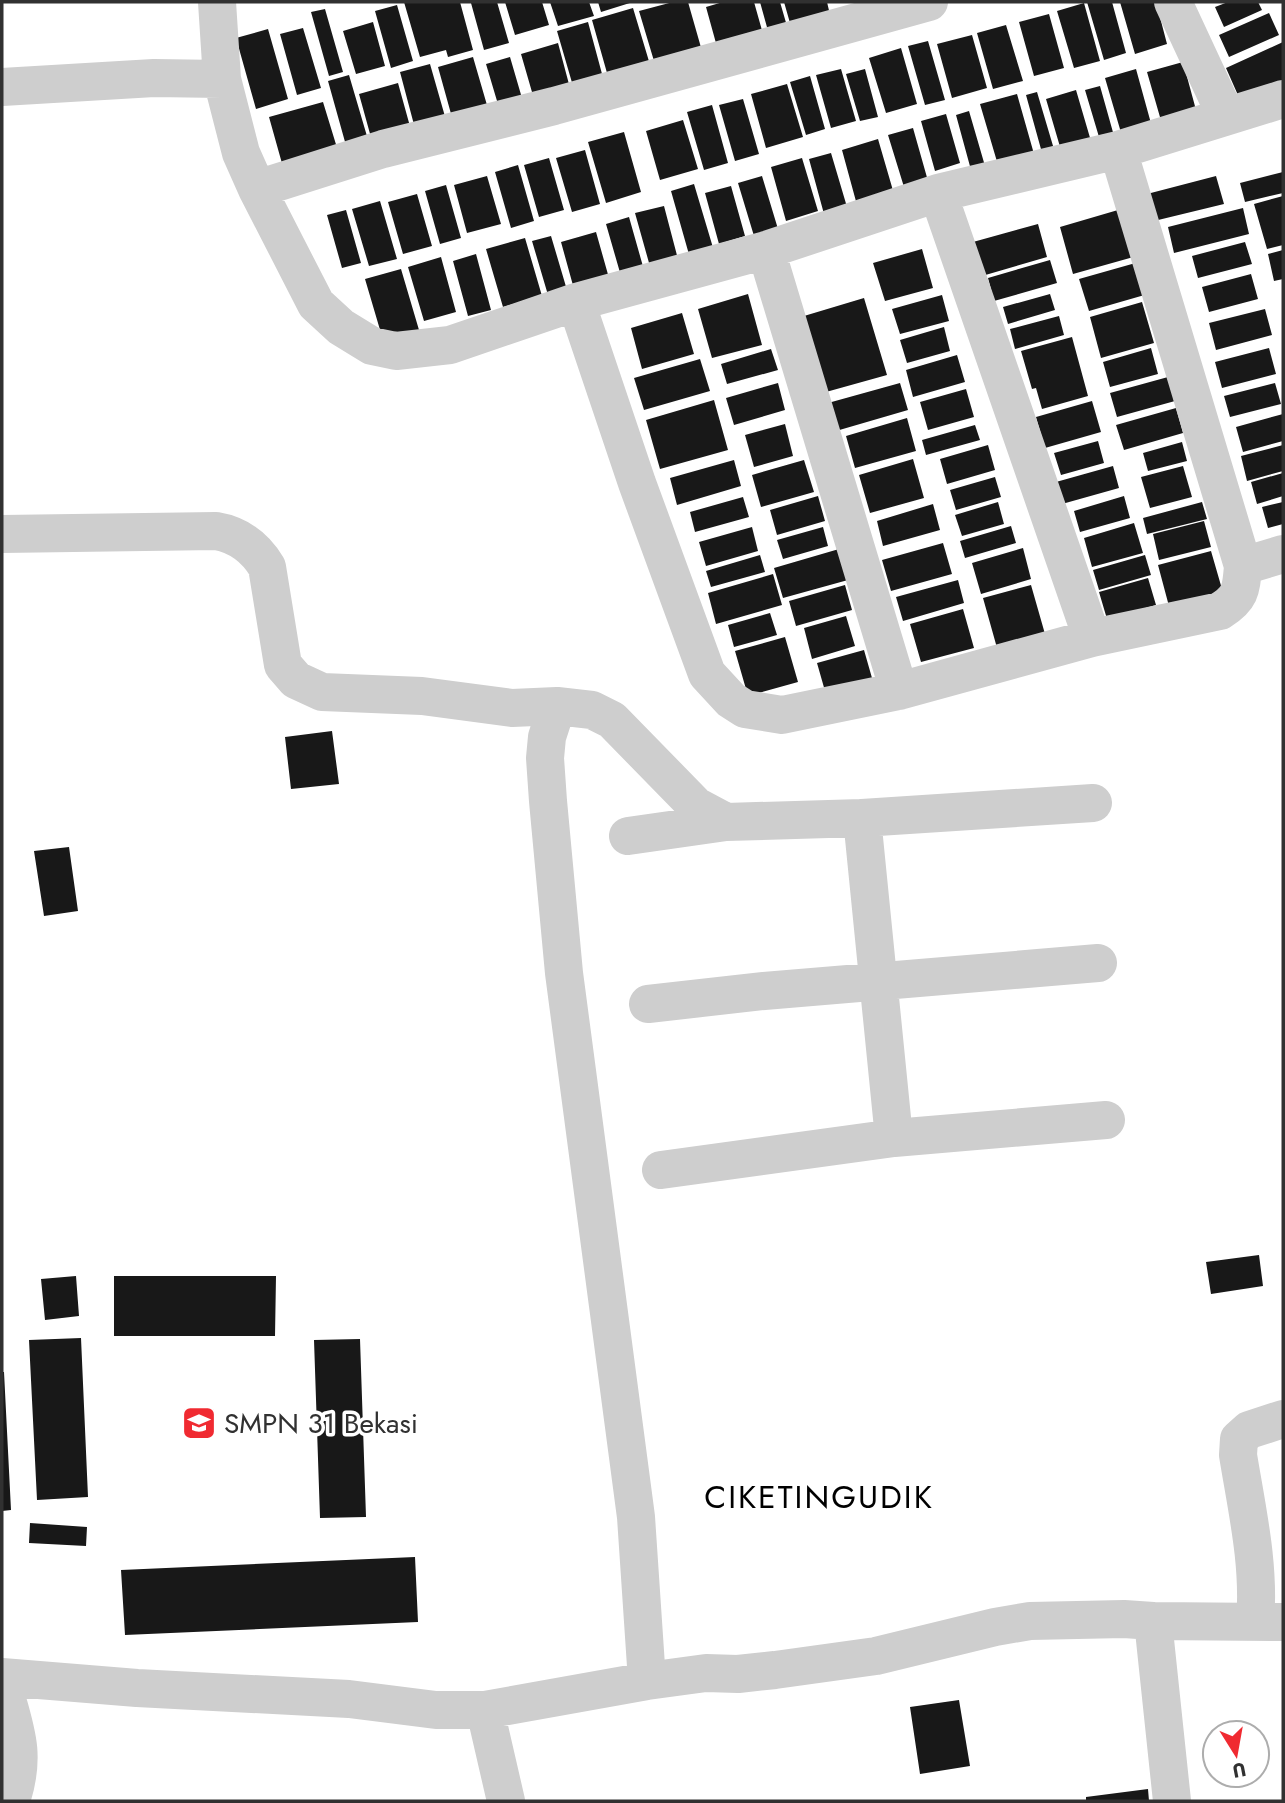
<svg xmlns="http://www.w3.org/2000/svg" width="1285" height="1803" viewBox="0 0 1285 1803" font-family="Jost,sans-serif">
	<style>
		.building { fill: #181818 }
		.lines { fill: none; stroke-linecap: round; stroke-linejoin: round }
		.street { stroke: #cecece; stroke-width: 38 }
		.labels { text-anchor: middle; stroke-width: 7; stroke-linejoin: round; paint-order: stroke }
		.poi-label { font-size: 28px; fill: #313131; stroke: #fff; text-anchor: start }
		.quarter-label { font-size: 32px; letter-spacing: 2px; fill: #000; stroke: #fff }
	</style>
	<rect width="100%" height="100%" fill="#fff"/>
	<path class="building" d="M404,2h56l13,48 -25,7 -2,-7 -26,7z
		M476,2h21l12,41 -25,7 -13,-47z
		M505,2h37l7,23 -34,10z
		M550,2h39l5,14 -36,10z
		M598,2h35l-32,10z
		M673,2h15l16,56 -47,13 -18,-60z
		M723,2h31l11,39 -46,13 -13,-47z
		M760,2h20l9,31 -19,5z
		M784,2h43l4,17 -39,11z
		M1087,2h25l14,51 -22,7z
		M1120,2h36l11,42 -32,10z
		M1228,2h30l4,8 -38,17 -9,-20z
		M1084,3l16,58 -26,7 -17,-57z
		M397,5l16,56 -22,7 -16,-57z
		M633,8l18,60 -42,12 -17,-60z
		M325,9l18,63 -14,4 -18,-64z
		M1269,13l10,22 -50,22 -10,-22z
		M1049,14l15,54 -30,8 -15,-54z
		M373,22l12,44 -29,8 -13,-43z
		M588,22l17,63 -30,8 -18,-62z
		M1006,25l17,56 -30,8 -16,-56z
		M303,28l18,60 -24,7 -17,-61z
		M268,29l20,70 -32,10 -20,-71z
		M972,35l15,53 -35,10 -15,-54z
		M928,41l17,59 -20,5 -17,-59z
		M1283,42v40l-42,20 -15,-34z
		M558,43l12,45 -36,11 -13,-45z
		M901,48l16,56 -31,9 -17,-55z
		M473,57l16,55 -36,9 -15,-54z
		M510,57l14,48 -24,6 -14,-47z
		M1183,62l16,59 -35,10 -17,-59z
		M430,64l18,63 -31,9 -17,-64z
		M841,69l15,52 -25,7 -15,-53z
		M865,69l13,48 -18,4 -14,-47z
		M1136,69l16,58 -30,9 -17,-58z
		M349,75l20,68 -22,6 -19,-68z
		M810,76l15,53 -19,6 -16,-53z
		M398,83l13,47 -39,11 -13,-47z
		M787,84l16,53 -37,11 -15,-54z
		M1100,86l16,57 -14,4 -17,-57z
		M1076,90l17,58 -30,9 -17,-58z
		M1037,92l19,64 -12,4 -18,-65z
		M1017,94l17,60 -36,11 -18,-61z
		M743,99l16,55 -24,7 -16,-56z
		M323,102l15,49 -55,16 -14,-50z
		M712,105l16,58 -24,7 -17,-58z
		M969,111l16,55 -14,4 -15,-55z
		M946,114l14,49 -25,8 -14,-50z
		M683,120l15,49 -38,11 -14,-49z
		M913,128l15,53 -24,6 -16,-52z
		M624,132l17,60 -35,11 -18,-61z
		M878,139l16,55 -37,11 -15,-55z
		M585,150l15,54 -28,8 -16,-54z
		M831,153l16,54 -23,7 -15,-55z
		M549,158l15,52 -25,7 -15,-52z
		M802,158l16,53 -32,10 -15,-54z
		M518,165l16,56 -23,7 -16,-56z
		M1283,172v21l-38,9 -5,-19z
		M487,176l14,48 -34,9 -13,-48z
		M762,176l16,53 -24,7 -16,-53z
		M1216,176l8,28 -70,17 -7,-27z
		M694,184l20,67 -24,7 -19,-67z
		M446,185l15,53 -21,6 -15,-53z
		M731,186l14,50 -26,8 -14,-51z
		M417,194l15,52 -29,8 -15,-52z
		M1283,196v49l-16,4 -13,-45z
		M380,201l17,58 -28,7 -17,-57z
		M664,206l15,57 -28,7 -16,-57z
		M1243,208l6,26 -75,19 -6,-26z
		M346,210l15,53 -19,5 -15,-53z
		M1118,210l19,46 -64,18 -13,-47z
		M629,217l15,53 -23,6 -15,-52z
		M1038,224l9,33 -65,19 -9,-34z
		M596,232l13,46 -35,11 -13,-47z
		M551,236l16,54 -19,5 -16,-54z
		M525,238l17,58 -39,11 -17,-58z
		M1245,242l7,22 -54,14 -6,-22z
		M922,249l11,39 -48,13 -12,-38z
		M1283,250v29l-9,2 -6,-27z
		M476,254l15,56 -23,6 -15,-55z
		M441,257l15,55 -32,9 -16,-54z
		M1050,260l7,23 -63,18 -6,-23z
		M1139,262l9,32 -59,17 -10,-32z
		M401,269l18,61 -36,10 -18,-61z
		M1251,274l7,25 -49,13 -7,-25z
		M748,294l14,51 -50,13 -14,-49z
		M1050,294l5,16 -47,14 -5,-17z
		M942,295l7,26 -49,13 -8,-25z
		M864,298l23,77 -61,17 -22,-76z
		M1142,302l12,41 -53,15 -11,-41z
		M1265,309l7,26 -56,15 -7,-27z
		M682,313l12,41 -52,15 -11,-41z
		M1059,316l5,19 -49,14 -5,-20z
		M944,327l6,24 -43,12 -7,-23z
		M1072,337l16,59 -46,13 -6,-21 -4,1 -11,-38z
		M1151,348l7,26 -48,13 -7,-25z
		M1269,348l7,26 -54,14 -7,-26z
		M771,349l7,21 -51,14 -6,-20z
		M957,355l8,27 -52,15 -7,-27z
		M700,359l10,32 -66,19 -10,-32z
		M1168,377l7,24 -58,16 -7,-24z
		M778,383l7,27 -51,15 -8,-27z
		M900,383l8,27 -72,21 -8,-28z
		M1275,383l6,21 -51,13 -6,-21z
		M966,389l8,28 -46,13 -8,-28z
		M714,400l14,50 -68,19 -14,-49z
		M1092,401l9,31 -56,16 -9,-31z
		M1176,408l7,25 -59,17 -8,-25z
		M1283,414v27l-40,11 -7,-25z
		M907,418l9,33 -61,17 -9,-32z
		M785,424l8,32 -39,11 -9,-32z
		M975,425l5,15 -54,15 -4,-15z
		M1098,441l6,22 -43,12 -7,-22z
		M1182,442l5,19 -39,10 -5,-18z
		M988,445l7,25 -48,14 -7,-25z
		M1283,445v26l-36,10 -6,-25z
		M913,459l11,39 -54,15 -11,-38z
		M734,460l7,26 -64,19 -7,-27z
		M804,460l10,32 -53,15 -9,-32z
		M1113,466l6,22 -57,16 -6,-22z
		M1183,466l9,31 -42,11 -9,-31z
		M1283,473v23l-26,8 -6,-22z
		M995,477l6,20 -45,13 -6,-20z
		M818,496l7,25 -48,14 -7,-25z
		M1124,496l6,22 -50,14 -6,-21z
		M743,497l6,20 -54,15 -5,-20z
		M998,502l6,22 -42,12 -7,-21z
		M1202,502l5,17 -60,15 -4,-16z
		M1283,502v22l-15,4 -6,-21z
		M933,504l7,26 -57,16 -6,-25z
		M1204,521l7,26 -52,13 -6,-26z
		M1134,523l9,30 -51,14 -8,-29z
		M1011,526l5,17 -51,15 -5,-17z
		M752,527l6,24 -52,15 -7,-24z
		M823,527l5,19 -45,13 -6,-19z
		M943,543l9,31 -61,17 -9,-31z
		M1023,548l8,31 -50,15 -9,-31z
		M839,549l9,31 -65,18 -9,-30z
		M1211,551l13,45 -54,14 -12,-45z
		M760,555l5,17 -54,15 -5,-16z
		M1145,555l6,20 -52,15 -6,-20z
		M773,574l9,31 -66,19 -8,-31z
		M1148,578l8,27 -49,14 -8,-27z
		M958,580l6,23 -61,18 -7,-24z
		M845,585l7,25 -56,16 -7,-25z
		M1031,585l16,56 -48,14 -16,-57z
		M963,609l11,39 -53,14 -11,-38z
		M770,613l7,22 -43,12 -6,-22z
		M846,616l9,30 -43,13 -8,-31z
		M785,637l13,45 -50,14 -13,-45z
		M864,650l10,35 -47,13 -10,-35z
		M332,731l7,53 -48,5 -6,-52z
		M69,847l9,64 -34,5 -10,-65z
		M1259,1255l4,31 -52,8 -5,-32z
		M76,1276l3,40 -34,4 -4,-41z
		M114,1276h162l-1,60h-161z
		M81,1338l7,159 -51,3 -8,-160z
		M360,1339l6,178 -46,1 -6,-178z
		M2,1372h2l7,138 -9,1z
		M30,1523l57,4 -1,19 -57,-3z
		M415,1557l3,65 -293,13 -4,-65z
		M959,1700l11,66 -50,8 -10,-67z
		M1148,1789l1,12h-63v-4z"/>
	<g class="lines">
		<path class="street" d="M217,2l5,77 19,74 16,36 59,115 25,23 31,19 24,5 54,-6 126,-43 190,-52 172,-57 180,-43 165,-51
			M1173,2l53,114
			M2,87l152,-9 68,1
			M1118,150l125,416
			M257,189l126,-40 171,-43 375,-104
			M938,193l154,445
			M766,250l133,441
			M576,302l61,181 70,191 24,26 14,9 37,6 117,-24 193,-53 128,-27c21,-13 21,-21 23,-45l40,-12
			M2,534l214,-3c23,4 39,16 51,36l16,98 13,15 26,12 100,4 90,12 45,-2 -10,31 -2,21 3,43 16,172 72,544 11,164
			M557,706l35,4 20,10 84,86 30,16 136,-4 231,-15
			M862,818l32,320 212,-18
			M628,836l98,-14
			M648,1004l116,-13 334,-28
			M661,1170l233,-32
			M1153,1621l130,1
			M1255,1622c5,-56 -8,-112 -17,-167l1,-16 10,-9 34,-11
			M2,1677l135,11 212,11 87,11h49l162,-29 59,-8 32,1 37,-4 101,-14 119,-29 35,-6 94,-2 29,2 19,180
			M2,1682c13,47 25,71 9,119
			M485,1710l21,91"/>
	</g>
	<defs>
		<g id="school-square" transform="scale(1.75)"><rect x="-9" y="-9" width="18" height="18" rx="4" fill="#f02a31" stroke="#fff"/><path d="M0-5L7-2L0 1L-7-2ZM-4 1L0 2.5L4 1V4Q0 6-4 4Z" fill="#fff"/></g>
	</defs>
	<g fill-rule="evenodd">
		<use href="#school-square" x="199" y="1423"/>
	</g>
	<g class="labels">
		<g class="poi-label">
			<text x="224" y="1433">SMPN 31 Bekasi</text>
		</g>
		<g class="quarter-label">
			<text x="819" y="1508">CIKETINGUDIK</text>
		</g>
	</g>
	<rect width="1285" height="1803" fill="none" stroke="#313131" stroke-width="7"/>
	<g transform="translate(1236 1754) rotate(169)"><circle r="33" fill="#ffffff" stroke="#adadad" stroke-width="2"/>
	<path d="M0-5L12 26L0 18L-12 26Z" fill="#f02a31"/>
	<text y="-10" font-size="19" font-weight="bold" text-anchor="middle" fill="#313131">U</text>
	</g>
</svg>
